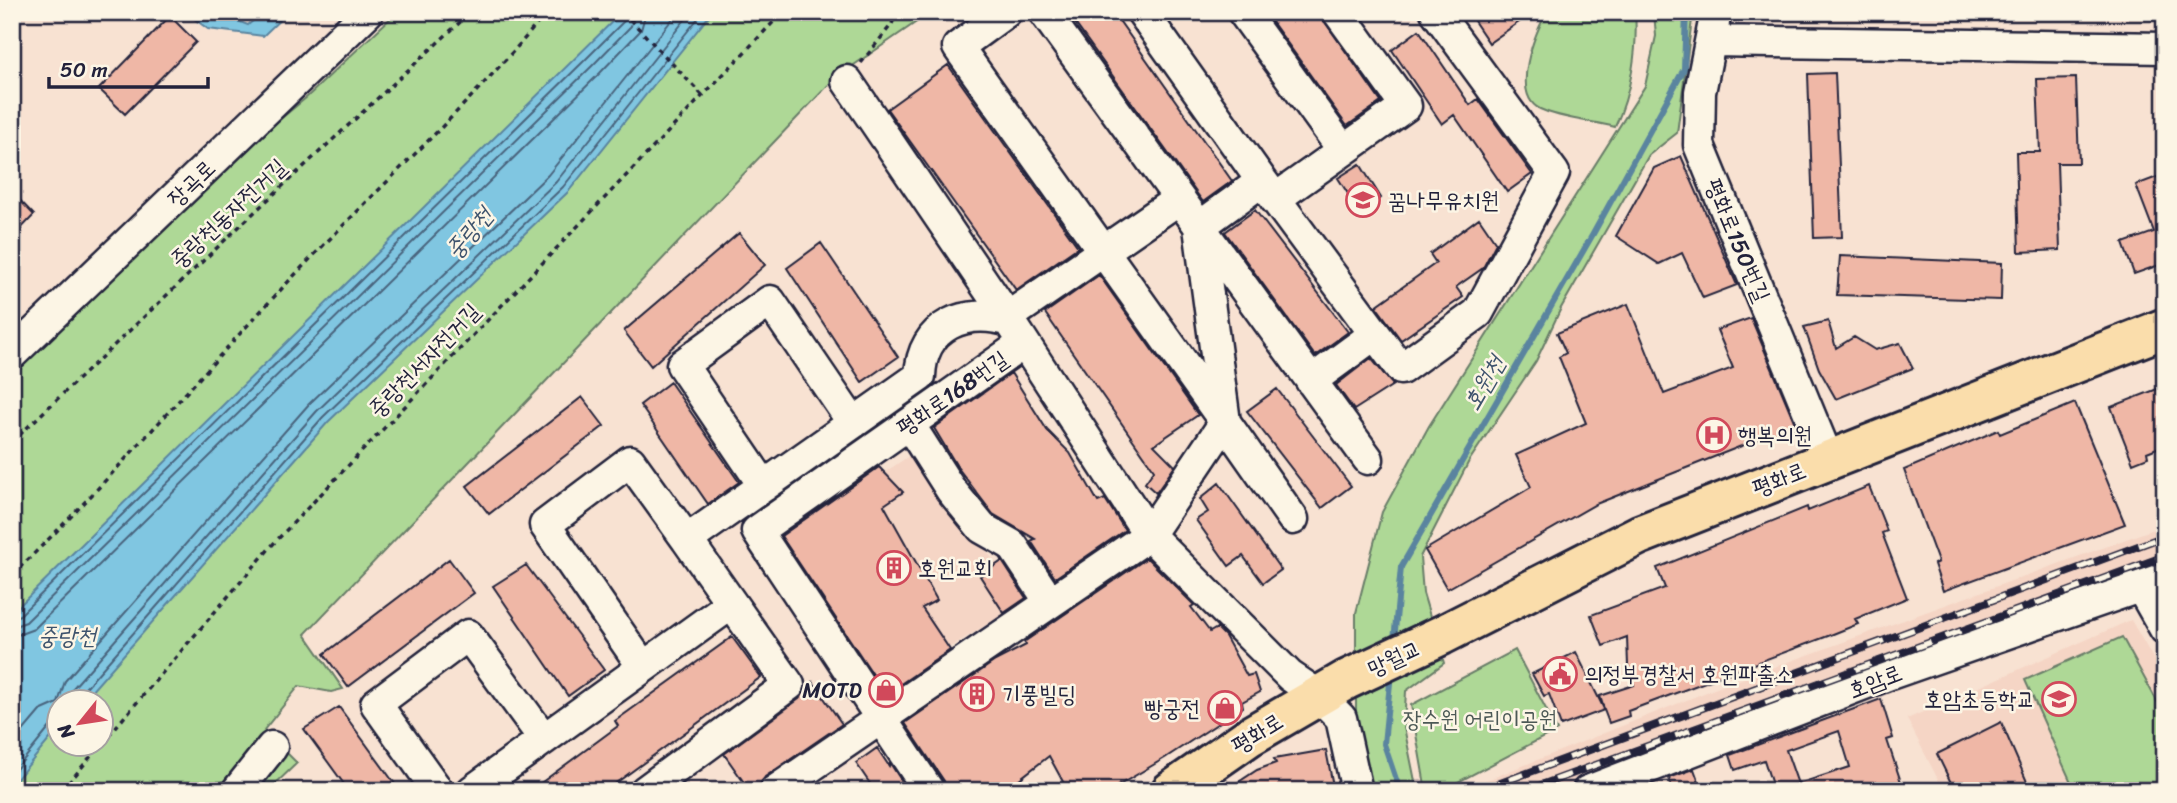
<svg xmlns="http://www.w3.org/2000/svg" width="2177" height="803" viewBox="0 0 2177 803" font-family="Sriracha,'Poor Story',sans-serif">
	<style>
		.built { fill: #f5d5c5 }
		.green { fill: #aed896; stroke: #687d68; stroke-width: 2; fill-rule: evenodd }
		.water { fill: #80c6e1; stroke: #5a849f; stroke-width: 2 }
		.lines { fill: none; stroke-linecap: round; stroke-linejoin: round }
		.shore { stroke: #48647d; stroke-width: 2 }
		.stream { stroke: #5a849f; stroke-width: 6 }
		.building { fill: #efb7a6; stroke: #22223b; stroke-width: 2; fill-rule: evenodd }
		.minor-casing { stroke: #22223b; stroke-width: 35 }
		.major-casing { stroke: #22223b; stroke-width: 44 }
		.path { stroke: #22223b; stroke-width: 3.5; stroke-dasharray: 5 5; stroke-linecap: butt }
		.minor { stroke: #fcf5e5; stroke-width: 30 }
		.major { stroke: #faddab; stroke-width: 38 }
		.rail-casing { stroke: #22223b; stroke-width: 8 }
		.rail { stroke: #fcf5e5; stroke-width: 5; stroke-dasharray: 16; stroke-linecap: butt }
		.labels { text-anchor: middle; stroke-width: 5; stroke-linejoin: round; paint-order: stroke }
		.street-label { font-size: 23px; fill: #22223b; stroke: #fcf5e5 }
		.poi-label { font-size: 23px; fill: #22223b; stroke: #fcf5e5; text-anchor: start }
		.park-label { font-size: 23px; fill: #4c5956; stroke: #fcf5e5 }
		.water-label { font-size: 24px; font-style: italic; fill: #3e536d; stroke: #fcf5e5 }
	</style>
	<rect width="100%" height="100%" fill="#f8e2d2"/>
	<filter id="ink" filterUnits="userSpaceOnUse"><feTurbulence type="fractalNoise" baseFrequency=".0143" numOctaves="2"/><feDisplacementMap in="SourceGraphic" scale="14" xChannelSelector="R" yChannelSelector="G"/><feConvolveMatrix kernelMatrix="1 2 1 2 8 2 1 2 1" color-interpolation-filters="sRGB"/></filter>
	<g filter="url(#ink)">
		<path class="built" d="M909,456l117,144 -140,87 -99,-149z
			M2165,525v42l-386,138 -224,86h-95l254,-102z
			M2131,620l34,59v112h-221l-37,-72z"/>
		<path class="green" d="M397,12h534l-96,66 -530,556 38,55 -12,3 -32,-6 -35,44 33,33 -29,28h-256v-417l248,-238 47,-39zM60,702h42v42h-42z
			M1547,12h88c3,37 -4,81 -20,115 -23,-6 -54,-8 -75,-18 -30,-15 -5,-77 7,-97z
			M1654,12h39l-16,121 -28,22 -88,153 -25,53 -67,100 -49,96 3,36 21,70 -38,28 -2,36 13,64h-48l-13,-58v-120l26,-101 47,-86 216,-340 11,-50z
			M2122,637l43,79v75h-90l-50,-111z
			M1515,650l42,80 -116,61h-15l-15,-86z"/>
		<path class="water" d="M185,12h30l33,13 15,-13h25l-25,24 -55,-7z
			M622,12h90l-144,180 -240,230 -245,279 -23,1 -1,26 -47,57v-172z"/>
		<g class="lines">
			<path class="shore" d="M12,618l8,-3 566,-556 39,-39 2,-8
				M12,627l14,-5 566,-556 39,-40 4,-14
				M12,637l22,-8 566,-556 41,-43 5,-18
				M69,702l4,-14 244,-277 239,-229 135,-170
				M78,702l2,-8 243,-277 240,-230 140,-175
				M12,744l28,-33 18,-8 7,-22 244,-277 239,-229 130,-163
				M12,774l39,-48 9,-2"/>
			<path class="stream" d="M1394,641l7,-74 192,-333 91,-165 2,-57
				M1391,673l-7,71 16,47"/>
		</g>
		<path class="building" d="M1067,12h46l119,169 -29,21z
			M1265,12h53l63,90 -34,24z
			M1468,12h44l7,10 -30,21z
			M170,16l26,26 -71,72 -26,-25z
			M1419,30l51,75 8,-6 54,75 -25,18 -53,-77 -12,9 -50,-74z
			M948,65l130,182 -62,43 -129,-181z
			M1835,73l7,164 -28,1 -6,-164z
			M2076,78l3,85h-22l3,87 -41,2 -3,-100h24l-3,-73z
			M1681,156l56,129 -34,13 -21,-45 -23,11 -43,-28 38,-68z
			M1360,164l21,34 -22,13 -21,-33z
			M2165,174v89l-31,11 -11,-31 31,-11 -18,-47z
			M12,192l22,23 -22,23z
			M1255,210l93,122 -33,24 -90,-124z
			M1479,218l17,25 -13,25 -27,19 7,10 -62,43 -25,-34 60,-43 -6,-9z
			M739,233l26,32 -114,101 -27,-35z
			M821,243l77,114 -36,25 -75,-114z
			M1840,256l162,7 -1,37 -164,-5z
			M1099,275l99,140 -44,30 21,21 -19,27 -11,-10 9,-13 -109,-157z
			M1628,304l36,90 69,-26 -16,-38 34,-12 46,110 -43,13 -158,63 -149,85 -22,-39 106,-63 -15,-32 70,-32 -27,-66 7,-4 -9,-20z
			M1828,321l8,27 18,-11 21,13 25,-7 13,25 -77,31 -17,-30 -15,-42z
			M1371,358l22,27 -39,25 -18,-25z
			M1011,373l36,57 23,23 28,49 7,-3 20,31 -70,48 -24,-37 4,-2 -42,-25 -35,-46 -24,-40z
			M670,382l69,100 -31,22 -68,-99z
			M2165,386v59l-18,7 1,5 -15,6 -22,-56z
			M1277,389l74,97 -29,22 -75,-97z
			M582,397l22,29 -115,88 -22,-28z
			M2075,403l50,121 -182,67 -9,-27 4,-2 -34,-92 94,-40 2,4z
			M879,467l24,25 -19,13 53,95 -15,8 28,42 -64,44 -105,-158z
			M1219,483l62,87 -18,13 -20,-27 -14,10 -33,-46 12,-8 -8,-13z
			M1869,486l18,45 -5,2 25,65 -52,21 3,5 -30,12 -200,75 1,5 -20,7 -5,-13 -43,16 -12,-32 -5,2 -12,-22 44,-22 28,57 -4,-13 34,-11 -6,-19 -1,-29 -24,9 -12,-31 74,-27 -8,-20 150,-61 1,4z
			M1147,558l47,47 -3,2 19,25 7,-4 8,8 22,40 7,-2 6,18 -18,10 1,5 -78,51 -56,33h-41l-19,-35 -45,35h-58l-2,-10 -39,-58 90,-62 31,-16 -2,-3z
			M449,559l25,34 -126,94 -24,-33z
			M1002,561l24,37 -22,15 -24,-37z
			M526,565l78,105 -36,26 -75,-110z
			M732,637l29,40 -156,114h-75l88,-65 -3,-5z
			M813,682l29,42 -77,53 -7,14h-8l-26,-37 75,-55z
			M1881,699l12,39 -6,2 17,51h-130l-10,-31 -29,10 -5,-15zM1839,731l11,36 -52,17 -12,-34z
			M339,707l61,84h-51l-45,-62z
			M2001,722l30,69h-76l-18,-37z
			M877,748l12,18 1,-3 18,28h-33l-19,-28z
			M1326,750l8,41h-109l32,-21 19,-7 -2,-4z
			M1694,769l8,22h-29l-4,-13z"/>
		<g class="lines">
			<g class="minor-casing">
				<path id="minor" d="M1044,12l324,447
					M1142,12l120,169
					M1243,12l100,138
					M1716,12l-16,80 -1,53 129,314
					M1712,41l453,7
					M847,81l163,240 139,214 141,141 28,19 23,23 16,73
					M1275,199l131,-93 -68,-94
					M1008,317l171,-118
					M1375,334l26,35 77,-56 76,-140 -118,-161
					M12,354l356,-342
					M909,424l42,66 31,38 30,17 38,57
					M764,486l-82,-121 88,-64 83,122
					M1293,519l-68,-97 -26,-195 63,-46 113,153 -64,47
					M2141,587l24,42
					M643,667l-98,-142 85,-64 57,79
					M237,791l35,-44
					M438,791l-62,-87 92,-69 76,104
					M472,791l259,-187
					M645,791l144,-106 -102,-145 233,-164c2,-52 46,-68 90,-55
					M775,791l374,-256 76,-113 -267,-375 48,-35
					M929,791l-172,-260 267,-188
					M1588,791l302,-117 275,-96"/>
			</g>
			<g class="major-casing">
				<path id="major" d="M1171,791l79,-55 96,-56 96,-45 197,-100 526,-207"/>
			</g>
			<path class="path" d="M623,12l80,84
				M861,63l31,-39 4,-12
				M12,442l249,-236 210,-194
				M12,575c106,-101 199,-214 301,-319 79,-81 162,-157 234,-244
				M102,743l173,-201 508,-530
				M62,791l39,-47"/>
			<use href="#minor" class="minor"/>
			<use href="#major" class="major"/>
			<g class="rail-casing">
				<path id="rail" d="M1479,791l686,-255
					M1525,791l640,-235"/>
			</g>
			<use href="#rail" class="rail"/>
		</g>
	</g>
	<defs>
		<g id="school-ring" transform="scale(1.75)"><circle r="9.5" fill="#fcf5e5" stroke="#d1495b" stroke-width="1.5"/><path d="M0-5L7-2L0 1L-7-2ZM-4 1L0 2.5L4 1V4Q0 6-4 4Z" fill="#d1495b"/></g>
		<g id="hospital-ring" transform="scale(1.75)"><circle r="9.5" fill="#fcf5e5" stroke="#d1495b" stroke-width="1.5"/><path d="M-5-5h3v3.5h4V-5h3V5h-3V1.5h-4V5h-3Z" fill="#d1495b"/></g>
		<g id="building-ring" transform="scale(1.75)"><circle r="9.5" fill="#fcf5e5" stroke="#d1495b" stroke-width="1.5"/><path d="M-4-6H4V6H1V3H-1V6H-4ZM-2.5-4.3h1.7v1.8h-1.7ZM.8-4.3h1.7v1.8H.8ZM-2.5-1h1.7V.8h-1.7ZM.8-1h1.7V.8H.8Z" fill="#d1495b"/></g>
		<g id="civic-ring" transform="scale(1.75)"><circle r="9.5" fill="#fcf5e5" stroke="#d1495b" stroke-width="1.5"/><path d="M-.6-6.5H3V-4.5H.6V-3L4-1V1h2V6H-6V1h2V-1L-.6-3ZM-1.2 2.5V6h2.4V2.5Z" fill="#d1495b"/></g>
		<g id="shop-ring" transform="scale(1.75)"><circle r="9.5" fill="#fcf5e5" stroke="#d1495b" stroke-width="1.5"/><path d="M-5-2.5h2.3a2.7 3.5 0 0 1 5.4 0H5L5.5 6h-11ZM-1.5-2.5h3a1.5 2.3 0 0 0-3 0Z" fill="#d1495b"/></g>
	</defs>
	<g fill-rule="evenodd">
		<use href="#school-ring" x="1363" y="200"/>
		<use href="#hospital-ring" x="1714" y="435"/>
		<use href="#building-ring" x="894" y="568"/>
		<use href="#civic-ring" x="1560" y="674"/>
		<use href="#shop-ring" x="886" y="690"/>
		<use href="#building-ring" x="977" y="694"/>
		<use href="#school-ring" x="2059" y="699"/>
		<use href="#shop-ring" x="1225" y="708"/>
	</g>
	<g class="labels">
		<g class="street-label">
			<text transform="translate(191 183) rotate(-44)" y="8">장곡로</text>
			<text transform="translate(228 213) rotate(-43)" y="8">중랑천동자전거길</text>
			<text transform="translate(1738 240) rotate(67)" y="8">평화로150번길</text>
			<text transform="translate(424 360) rotate(-46)" y="8">중랑천서자전거길</text>
			<text transform="translate(952 393) rotate(-35)" y="8">평화로168번길</text>
			<text transform="translate(1779 479) rotate(-22)" y="8">평화로</text>
			<text transform="translate(1394 658) rotate(-25)" y="8">망월교</text>
			<text transform="translate(1875 681) rotate(-21)" y="8">호암로</text>
			<text transform="translate(1257 733) rotate(-32)" y="8">평화로</text>
		</g>
		<g class="poi-label">
			<text x="1388" y="208">꿈나무유치원</text>
			<text x="1738" y="443">행복의원</text>
			<text x="918" y="576">호원교회</text>
			<text x="1584" y="682">의정부경찰서 호원파출소</text>
			<text x="862" y="698" text-anchor="end">MOTD</text>
			<text x="1002" y="702">기풍빌딩</text>
			<text x="2035" y="707" text-anchor="end">호암초등학교</text>
			<text x="1200" y="716" text-anchor="end">빵궁전</text>
		</g>
		<g class="park-label">
			<text x="1480" y="727">장수원 어린이공원</text>
		</g>
		<g class="water-label">
			<text transform="translate(469 233) rotate(-50)" y="8">중랑천</text>
			<text transform="translate(1484 383) rotate(-60)" y="8">호원천</text>
			<text x="67" y="644">중랑천</text>
		</g>
	</g>
	<rect width="2177" height="803" fill="none" stroke="#fcf5e5" stroke-width="42"/>
	<rect x="21" y="21" width="2135" height="761" fill="none" stroke="#22223b" stroke-width="2.5" filter="url(#ink)"/>
	<g transform="translate(80 723) rotate(240)"><circle r="33" fill="#fcf5e5" stroke="#a5a1a1" stroke-width="2"/>
	<path d="M0-5L12 26L0 18L-12 26Z" fill="#d1495b"/>
	<text y="-10" font-size="19" font-weight="bold" text-anchor="middle" fill="#22223b">N</text>
	</g>
	<path d="M49 77v10h159v-10" fill="none" stroke="#22223b" stroke-width="3.5"/>
	<text x="60" y="77" font-size="21" fill="#22223b" stroke="#fcf5e5" stroke-width="5" paint-order="stroke">50 m</text>
</svg>
